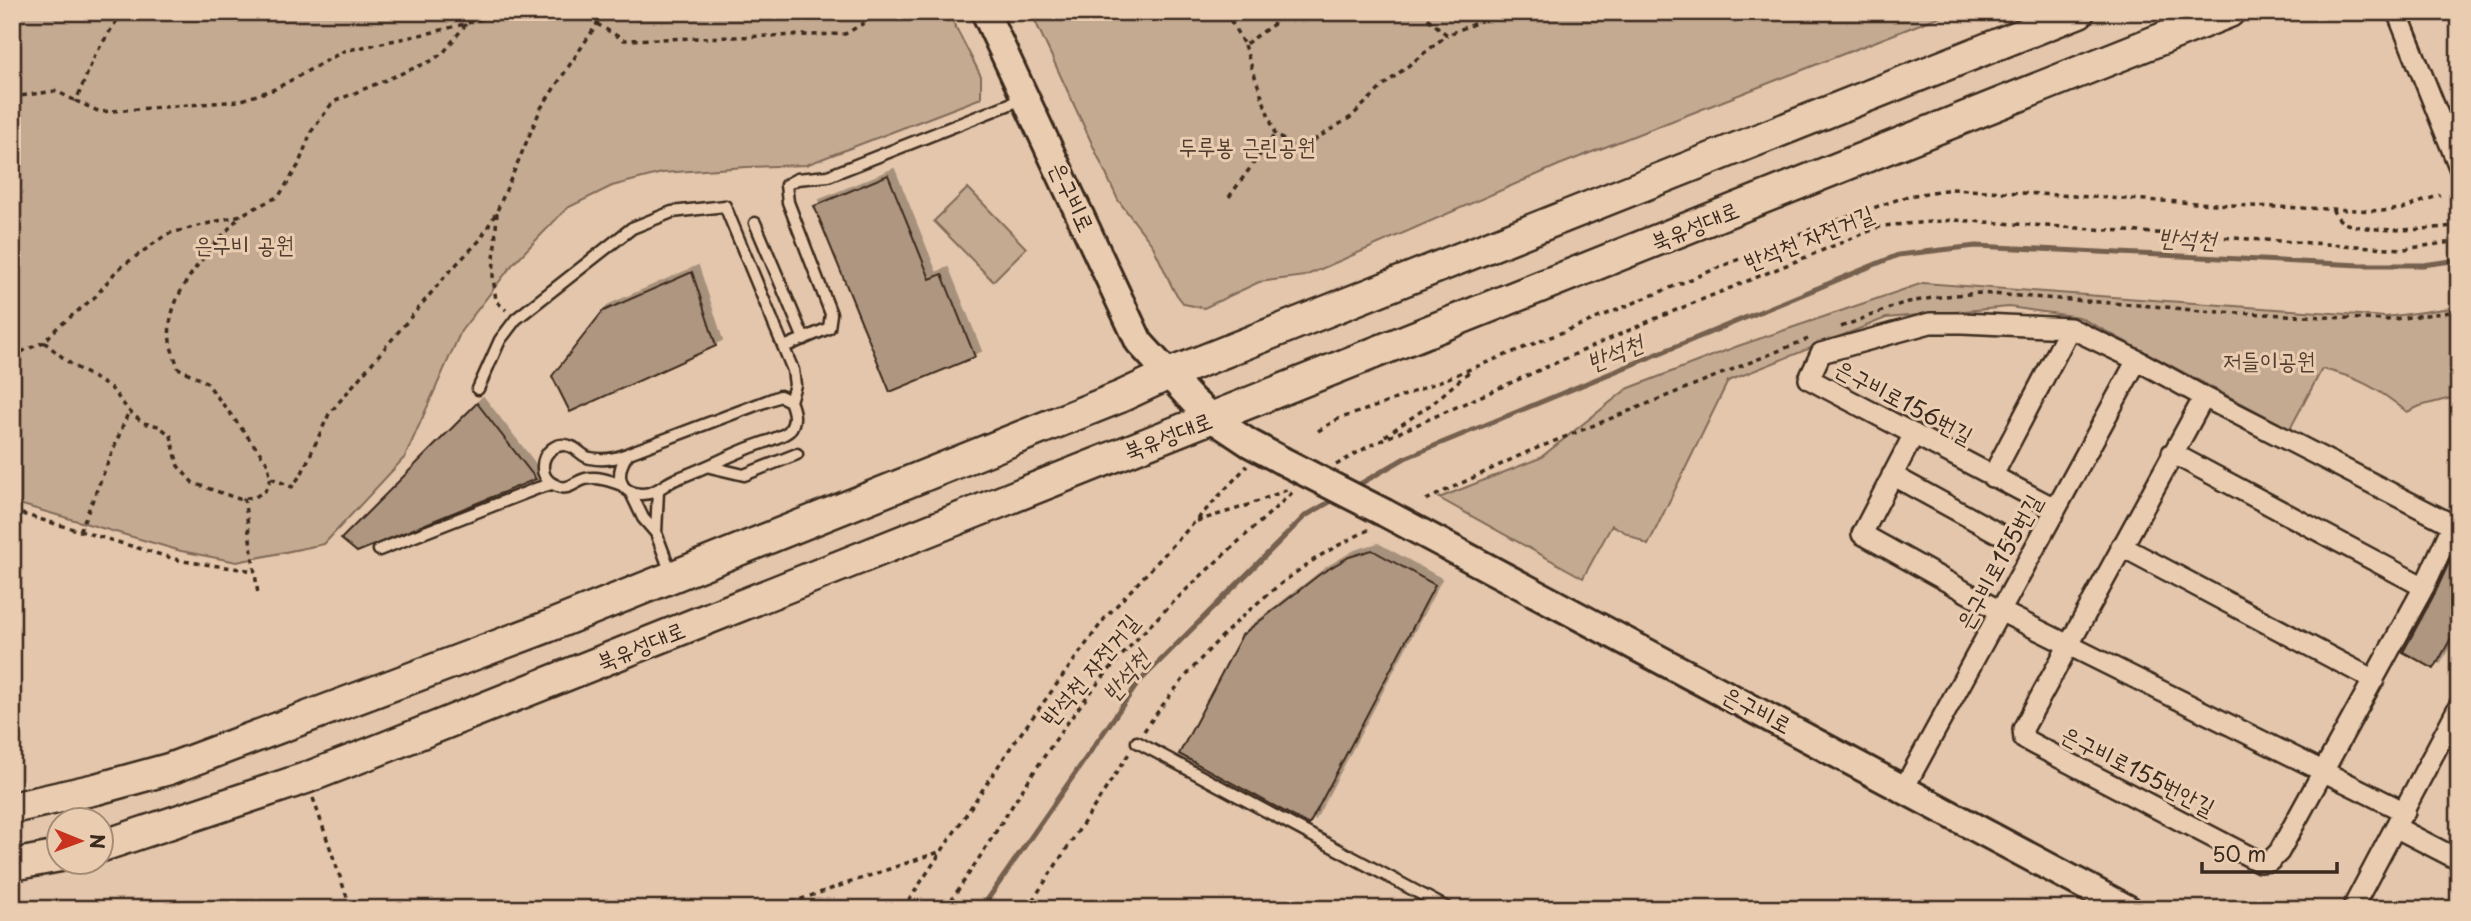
<svg xmlns="http://www.w3.org/2000/svg" width="2471" height="921" viewBox="0 0 2471 921" font-family="'Playpen Sans','Poor Story',sans-serif">
	<style>
		.green { fill: #c4aa91; stroke: #806a58; stroke-width: 2 }
		.lines { fill: none; stroke-linecap: round; stroke-linejoin: round }
		.stream { stroke: #745f4e; stroke-width: 5 }
		.building { fill: #af9680; stroke: #3b2a1e; stroke-width: 2; filter: url(#shadow) }
		.lane-casing { stroke: #3b2a1e; stroke-width: 15 }
		.street-casing { stroke: #3b2a1e; stroke-width: 24 }
		.secondary-casing { stroke: #3b2a1e; stroke-width: 32 }
		.primary-casing { stroke: #3b2a1e; stroke-width: 35 }
		.path { stroke: #3b2a1e; stroke-width: 3.5; stroke-dasharray: 5 5; stroke-linecap: butt }
		.lane { stroke: #eacdb1; stroke-width: 10 }
		.street { stroke: #eacdb1; stroke-width: 19 }
		.secondary { stroke: #eacdb1; stroke-width: 26 }
		.primary { stroke: #eacdb1; stroke-width: 30 }
		.secondary-bridge-casing { stroke: #3b2a1e; stroke-width: 32; stroke-linecap: butt }
		.secondary-bridge { stroke: #eacdb1; stroke-width: 26 }
		.labels { text-anchor: middle; stroke-width: 6; stroke-linejoin: round; paint-order: stroke }
		.park-label { font-size: 23px; fill: #503d2f; stroke: #eacdb1 }
		.street-label { font-size: 23px; fill: #3b2a1e; stroke: #eacdb1 }
		.water-label { font-size: 24px; font-style: italic; fill: #4e3c2e; stroke: #eacdb1 }
	</style>
	<defs>
		<filter id="shadow"><feDropShadow dx="6" dy="-6" stdDeviation="0" flood-color="#0004"/></filter>
	</defs>
	<rect width="100%" height="100%" fill="#e3c6ab"/>
	<filter id="ink" filterUnits="userSpaceOnUse"><feTurbulence type="fractalNoise" baseFrequency=".0143" numOctaves="2"/><feDisplacementMap in="SourceGraphic" scale="14" xChannelSelector="R" yChannelSelector="G"/><feConvolveMatrix kernelMatrix="1 2 1 2 8 2 1 2 1" color-interpolation-filters="sRGB"/></filter>
	<g filter="url(#ink)">
		<path class="green" d="M12,12h936l33,64v22l-175,67 -60,2 -84,6 -50,13 -45,22 -54,56 -52,67 -56,126 -81,87 -87,18 -56,-11 -169,-49z
			M1031,12h920l-392,153 -254,111 -46,6 -55,26 -20,-4 -10,-13 -21,-45 -35,-46z
			M968,188l58,60 -33,33 -59,-60z
			M1923,283l463,34 73,-10v89l-39,10 -13,6c-28,-23 -49,-35 -85,-43l-32,60 -211,-112 -70,-10 -123,11 -158,63 -80,164 -36,-20 -29,53 -144,-80 101,-40 87,-69 111,-43z"/>
		<g class="lines">
			<path class="stream" d="M1353,488l52,-30 493,-203 78,-9 385,19h62l36,-5
				M981,909l157,-226 167,-167 30,-17"/>
		</g>
		<path class="building" d="M888,175l42,104 12,-5 33,83 -85,35 -76,-186z
			M692,272l24,74 -146,66 -18,-36 51,-65z
			M477,403l59,76 -179,73 -16,-13z
			M2459,541v83l-25,45 -31,-17 32,-59z
			M1372,550l63,35 -126,240 -130,-71 63,-119 78,-61 29,-17z"/>
		<g class="lines">
			<g class="lane-casing">
				<path id="lane" d="M755,223l49,116
					M784,347l45,-19 2,-14 -43,-112 -2,-17 11,-6 31,-3 197,-78
					M478,389l22,-49 16,-21 116,-91 40,-16 53,-6 68,164 2,15 -5,16
					M780,396l10,5c4,10 7,20 -1,30 -6,6 -30,13 -40,17 -25,10 -48,22 -73,31 -12,5 -20,15 -34,15 -26,0 -27,-25 -13,-41z
					M710,467l34,8 53,-21
					M622,485c-11,-4 -25,-9 -37,-6 -11,3 -17,13 -30,6 -7,-3 -12,-9 -12,-17 -1,-15 14,-28 29,-21 7,3 11,10 18,11 14,3 25,1 37,-4
					M658,491l-2,42 15,40
					M631,493l12,25 13,15
					M379,550l159,-62 14,-4
					M1137,742l312,167"/>
			</g>
			<g class="street-casing">
				<path id="street" d="M2397,12l62,155
					M2204,397l-181,332 1,10 11,6 225,117 10,-1 9,-9 145,-265 29,-63
					M1914,434l-52,100 138,77 405,201
					M2172,453l252,134
					M1892,475l104,57
					M1992,477l78,-149
					M2056,509l-247,-130 12,-26 109,-30h32l108,5 67,32 67,37 255,131
					M2121,546l253,134
					M1904,788l233,-428
					M2395,827l64,33
					M2352,909l107,-203"/>
			</g>
			<g class="secondary-casing">
				<path id="secondary" d="M985,12l154,330 54,59 20,18 36,24 32,17
					M1385,513l743,396"/>
			</g>
			<g class="primary-casing">
				<path id="primary" d="M12,808l84,-19 73,-20 378,-142 573,-230 49,-23 910,-362
					M102,846l204,-68 70,-27 1853,-739
					M12,865l48,-9"/>
			</g>
			<path class="path" d="M122,12l-27,43 -19,46 24,11 139,-11 36,-12 69,-38 90,-19 75,-20
				M1226,12l18,33 47,-33
				M1420,12l27,23 55,-23
				M597,24l27,16 221,-6 38,-22
				M1244,45l31,89 23,16 53,-33 33,-32 63,-50
				M12,97l44,-6 20,10
				M1229,197l46,-63
				M2332,209c4,7 8,13 15,15 29,9 82,6 112,1
				M497,213l-4,63 3,25 10,9
				M1841,327l62,-24 42,-7 34,-3 186,14 36,4 185,9 73,-9
				M44,342l28,23 39,23 18,23 14,12 16,3 12,10 7,30 15,17 46,16 16,-2 10,-6 6,-13 -4,-16 -61,-80 -28,-14c-2,-9 -7,-18 -8,-27 -6,-48 42,-93 71,-126
				M12,356l32,-14 13,-14 39,-32 21,-26 50,-36 74,-19 38,-19 19,-30 13,-34 22,-30 98,-41 13,-9 22,-28
				M1318,431l20,-12 45,-15 205,-82 221,-92 99,-34 43,-7 299,17 132,5 20,-2 38,-14
				M1385,436l48,-33 37,-32
				M1336,465l35,-20 281,-125 230,-94 72,-6 450,29 55,-8
				M271,478l21,9 10,-14 27,-59 119,-141 32,-33 17,-29 44,-103 56,-84 3,-12
				M244,498l14,96
				M1426,500l99,-47 283,-114
				M12,511l170,50 73,10
				M1197,521l46,-14 46,-18
				M80,531l49,-120
				M1144,731c47,-68 108,-132 179,-177 15,-9 32,-17 47,-25
				M313,798l38,111
				M772,909l167,-57
				M903,909l108,-162 94,-129 142,-152
				M945,909c54,-77 98,-161 159,-233 57,-68 125,-125 190,-185
				M1027,909l103,-157"/>
			<use href="#lane" class="lane"/>
			<use href="#street" class="street"/>
			<use href="#secondary" class="secondary"/>
			<use href="#primary" class="primary"/>
			<g class="secondary-bridge-casing">
				<path id="secondary-bridge" d="M1281,460l104,53"/>
			</g>
			<use href="#secondary-bridge" class="secondary-bridge"/>
		</g>
	</g>
	<g class="labels">
		<g class="park-label">
			<text x="1247" y="155">두루봉 근린공원</text>
			<text x="244" y="253">은구비 공원</text>
			<text x="2269" y="369">저들이공원</text>
		</g>
		<g class="street-label">
			<text transform="translate(1072 197) rotate(65)" y="8">은구비로</text>
			<text transform="translate(1695 226) rotate(-22)" y="8">북유성대로</text>
			<text transform="translate(1809 238) rotate(-22)" y="8">반석천 자전거길</text>
			<text transform="translate(1904 402) rotate(28)" y="8">은구비로156번길</text>
			<text transform="translate(1168 436) rotate(-21)" y="8">북유성대로</text>
			<text transform="translate(1999 562) rotate(-61)" y="8">은구비로155번길</text>
			<text transform="translate(641 646) rotate(-22)" y="8">북유성대로</text>
			<text transform="translate(1090 670) rotate(-50)" y="8">반석천 자전거길</text>
			<text transform="translate(1757 710) rotate(28)" y="8">은구비로</text>
			<text transform="translate(2138 771) rotate(27)" y="8">은구비로155번안길</text>
		</g>
		<g class="water-label">
			<text transform="translate(2187 239) rotate(3)" y="8">반석천</text>
			<text transform="translate(1615 353) rotate(-22)" y="8">반석천</text>
			<text transform="translate(1126 676) rotate(-50)" y="8">반석천</text>
		</g>
	</g>
	<rect width="2471" height="921" fill="none" stroke="#eacdb1" stroke-width="42"/>
	<rect x="21" y="21" width="2429" height="879" fill="none" stroke="#3b2a1e" stroke-width="2.5" filter="url(#ink)"/>
	<g transform="translate(80 841) rotate(91)"><circle r="33" fill="#eacdb1" stroke="#a48c76" stroke-width="2"/>
	<path d="M0-5L12 26L0 18L-12 26Z" fill="#c8321e"/>
	<text y="-10" font-size="19" font-weight="bold" text-anchor="middle" fill="#3b2a1e">N</text>
	</g>
	<path d="M2202 862v10h135v-10" fill="none" stroke="#3b2a1e" stroke-width="3.5"/>
	<text x="2212" y="862" font-size="21" fill="#3b2a1e" stroke="#eacdb1" stroke-width="5" paint-order="stroke">50 m</text>
</svg>
